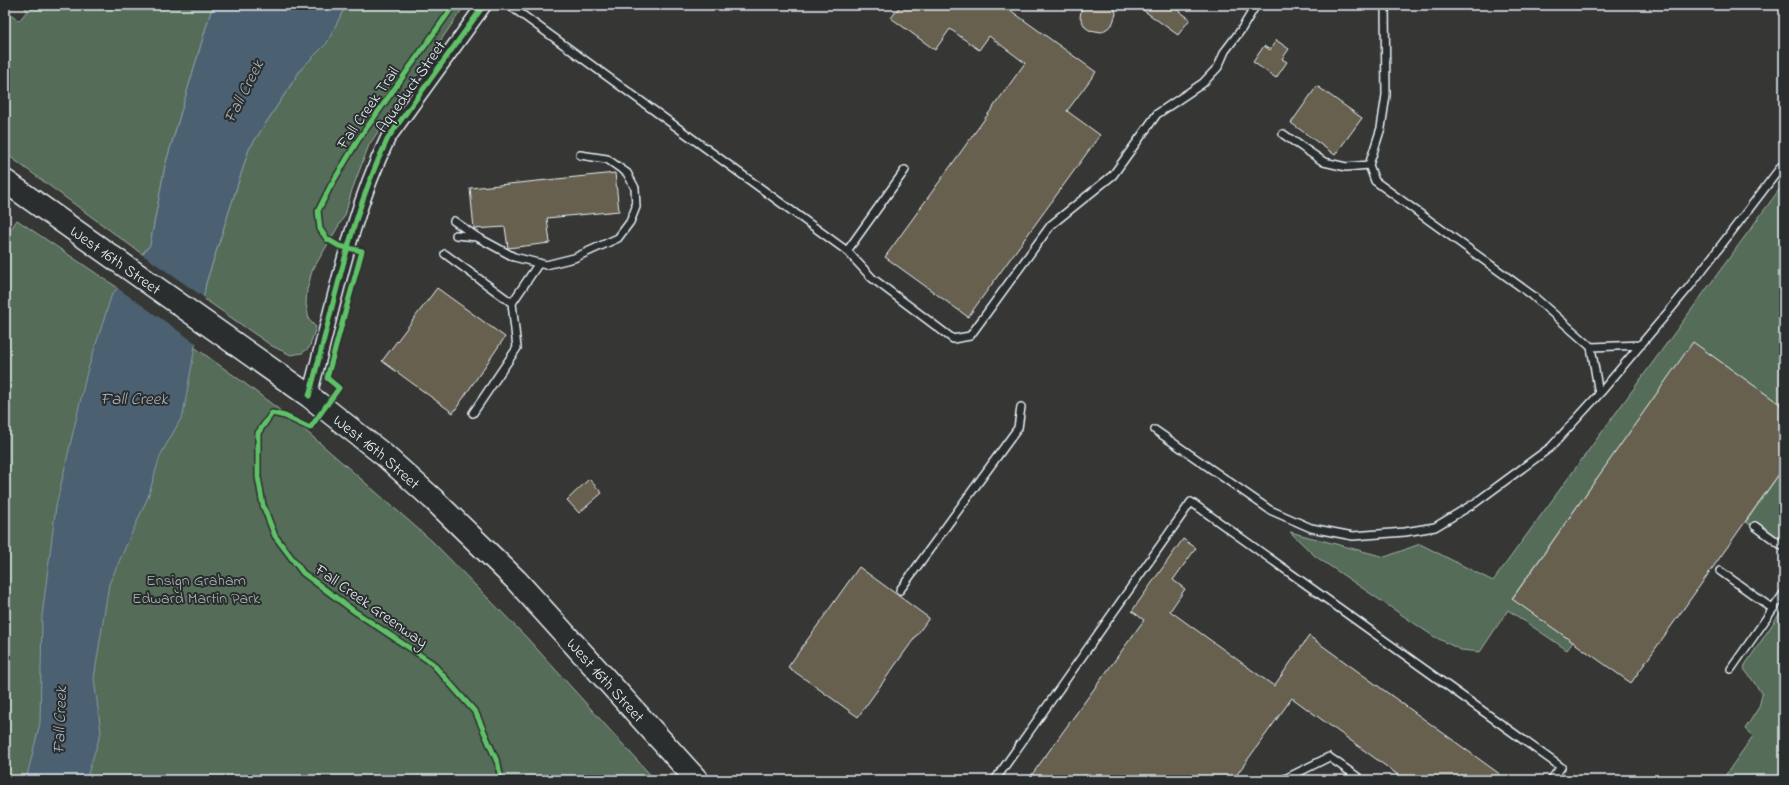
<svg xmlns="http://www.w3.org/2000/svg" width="1789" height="785" viewBox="0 0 1789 785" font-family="'Indie Flower',sans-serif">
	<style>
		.green { fill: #556c59; stroke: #9eaea8 }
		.water { fill: #4c616f; stroke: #8a9ba6 }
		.pier { fill: #363735 }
		.building { fill: #676050; stroke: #e8f1f8 }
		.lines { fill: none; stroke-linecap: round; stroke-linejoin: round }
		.service-casing { stroke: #e8f1f8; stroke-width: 10 }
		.minor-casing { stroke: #e8f1f8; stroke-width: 17 }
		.primary-casing { stroke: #e8f1f8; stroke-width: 25 }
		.service { stroke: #2a2d2e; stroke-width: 7 }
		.minor { stroke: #2a2d2e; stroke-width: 14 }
		.primary { stroke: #2a2d2e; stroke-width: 22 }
		.cycleway-casing { stroke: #2a2d2e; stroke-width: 8 }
		.cycleway { stroke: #61c268; stroke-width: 5 }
		.labels { text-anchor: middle; stroke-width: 4; stroke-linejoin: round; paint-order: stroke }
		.street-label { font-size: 16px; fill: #e8f1f8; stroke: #2a2d2e }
		.park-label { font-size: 16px; fill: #a6b5b0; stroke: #2a2d2e }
		.water-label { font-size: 17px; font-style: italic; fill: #aab7c1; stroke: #2a2d2e }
	</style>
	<rect width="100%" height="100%" fill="#363735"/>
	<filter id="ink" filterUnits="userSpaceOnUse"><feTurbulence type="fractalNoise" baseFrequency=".025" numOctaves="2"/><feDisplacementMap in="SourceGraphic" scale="8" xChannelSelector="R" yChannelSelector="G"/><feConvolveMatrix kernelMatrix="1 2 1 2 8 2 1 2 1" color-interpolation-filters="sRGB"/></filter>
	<g filter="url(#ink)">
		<path class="green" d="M23,5h192l-4,6 -46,155 -15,79 -8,9 -137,-101v-132l5,-8 9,8 8,-10z
			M346,5h119l-96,140 -17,45 -7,25 -33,56 -5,19 -1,14 3,16 7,7 -7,21 -7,5 -11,2 -19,-9 -69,-48 3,-15 43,-134 52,-80 26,-27z
			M1784,183v224l-91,-64 -181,255 61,44 -6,8 -59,-40 -28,42 -19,-2 -28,-14 -118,-80 -25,-24 95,25 35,-13 73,37z
			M17,220l101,68 -2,3 127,91 55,42 134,117 95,97 128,142h-650v-543z
			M1784,467v82l-38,-27z
			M1784,607v173h-62l31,-44 -8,-7 14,-22 3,-13 -11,-16 -7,-9 1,-4z"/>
		<path class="water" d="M215,5h131l-19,38 -26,26 -52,80 -43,134 -23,132 -23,41 -12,41 -39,87 -15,94 7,54 -15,48h-60l14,-57 2,-107 14,-110 31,-134 25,-78 6,-6 32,-43 15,-79 46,-155z"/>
		<path class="pier" d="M140,253l65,45 -8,46 -81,-57z"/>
		<path class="building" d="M901,5h102l93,67 -29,39 33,24 -132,182 -83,-60 140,-194 -36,-27 -10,14 -29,-21 -15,21 -44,-32z
			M1082,5h32l2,9 -4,11 -10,7 -13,-2 -4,-3 -5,-10z
			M1136,5h35l19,14 -12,16z
			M1276,40l13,9 -7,10 5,3 -11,16 -23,-16 11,-16 6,4z
			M1317,86l45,32 -27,37 -44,-32z
			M615,173l4,38 -72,7 3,25 -42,5 -3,-21 -31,2 -4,-41z
			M437,288l68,49 -52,76 -71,-52z
			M1693,342l91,65v60l-153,216 -119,-84z
			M589,479l13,14 -23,20 -12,-13z
			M1183,539l13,9 -23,32 12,9 -15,22 104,75 35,-50 199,144h-103l-113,-82 -59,82h-205l116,-160 -12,-9z
			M859,567l70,51 -71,99 -70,-50z"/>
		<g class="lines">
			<g class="service-casing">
				<path id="service" d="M509,5l338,246 58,-81
					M1283,134l41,28 22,5 23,-2 6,16 157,114 59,52
					M1369,165l12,-37 5,-33 -1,-90
					M454,221l23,16
					M456,235l21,2 37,20 32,8 28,-7 44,-20 12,-16 6,-15 -1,-19 -8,-15 -20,-14 -27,-4
					M847,251l25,27 81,61 17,-3 81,-111 62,-50 44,-61 46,-31 15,-16 7,-16 16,-21 15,-25
					M445,254l67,49 27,-40
					M1599,394l-8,-47 50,-2
					M473,413l44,-65 -5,-45
					M1155,430l115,80 41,18 42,8 52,-4 30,-5 40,-24 76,-56 50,-55 89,-106 94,-123
					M1755,526l29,21
					M1720,571l53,38
					M900,590l118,-162 3,-21
					M1731,669l53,-76
					M995,780l196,-278 370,265 -10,13
					M1283,780l46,-23 33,23"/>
			</g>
			<g class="minor-casing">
				<path id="minor" d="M309,396c24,-86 40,-177 79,-258l96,-133"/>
			</g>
			<g class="primary-casing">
				<g id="primary">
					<path id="s1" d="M5,181l304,215 75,59 49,44 83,81 181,200"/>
				</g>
			</g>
			<use href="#service" class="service"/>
			<use href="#minor" class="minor"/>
			<use href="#primary" class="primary"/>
			<g class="cycleway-casing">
				<path id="cycleway" d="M454,5l-96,135 -28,47 -12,24 2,18 7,10 12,7 23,5 -35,127 12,10 -29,40 -25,-12 -13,-3 -14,20v44l5,28 12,31 28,37 51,38 78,52 44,50 22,51 3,16
					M309,396c24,-86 40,-177 79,-258l96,-133"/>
			</g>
			<use href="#cycleway" class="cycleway"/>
		</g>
	</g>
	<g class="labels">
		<g class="street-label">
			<text transform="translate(410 86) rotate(-55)" y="6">Aqueduct Street</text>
			<text transform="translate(367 107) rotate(-55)" y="6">Fall Creek Trail</text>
			<text dy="6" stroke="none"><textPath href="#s1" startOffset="136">West 16th Street</textPath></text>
			<text dy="6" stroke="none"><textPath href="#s1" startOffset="460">West 16th Street</textPath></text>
			<text transform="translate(372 605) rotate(35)" y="6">Fall Creek Greenway</text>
			<text dy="6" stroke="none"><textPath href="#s1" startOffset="784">West 16th Street</textPath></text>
		</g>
		<g class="park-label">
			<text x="196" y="585">Ensign Graham<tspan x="196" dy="18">Edward Martin Park</tspan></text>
		</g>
		<g class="water-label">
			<text transform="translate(243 91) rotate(-63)" y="6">Fall Creek</text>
			<text x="134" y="404">Fall Creek</text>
			<text transform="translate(59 720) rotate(-88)" y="6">Fall Creek</text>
		</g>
	</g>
	<rect width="1789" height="785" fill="none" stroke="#2a2d2e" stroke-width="20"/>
	<rect x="10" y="10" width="1769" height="765" fill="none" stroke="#e8f1f8" stroke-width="1.5" filter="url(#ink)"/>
</svg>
